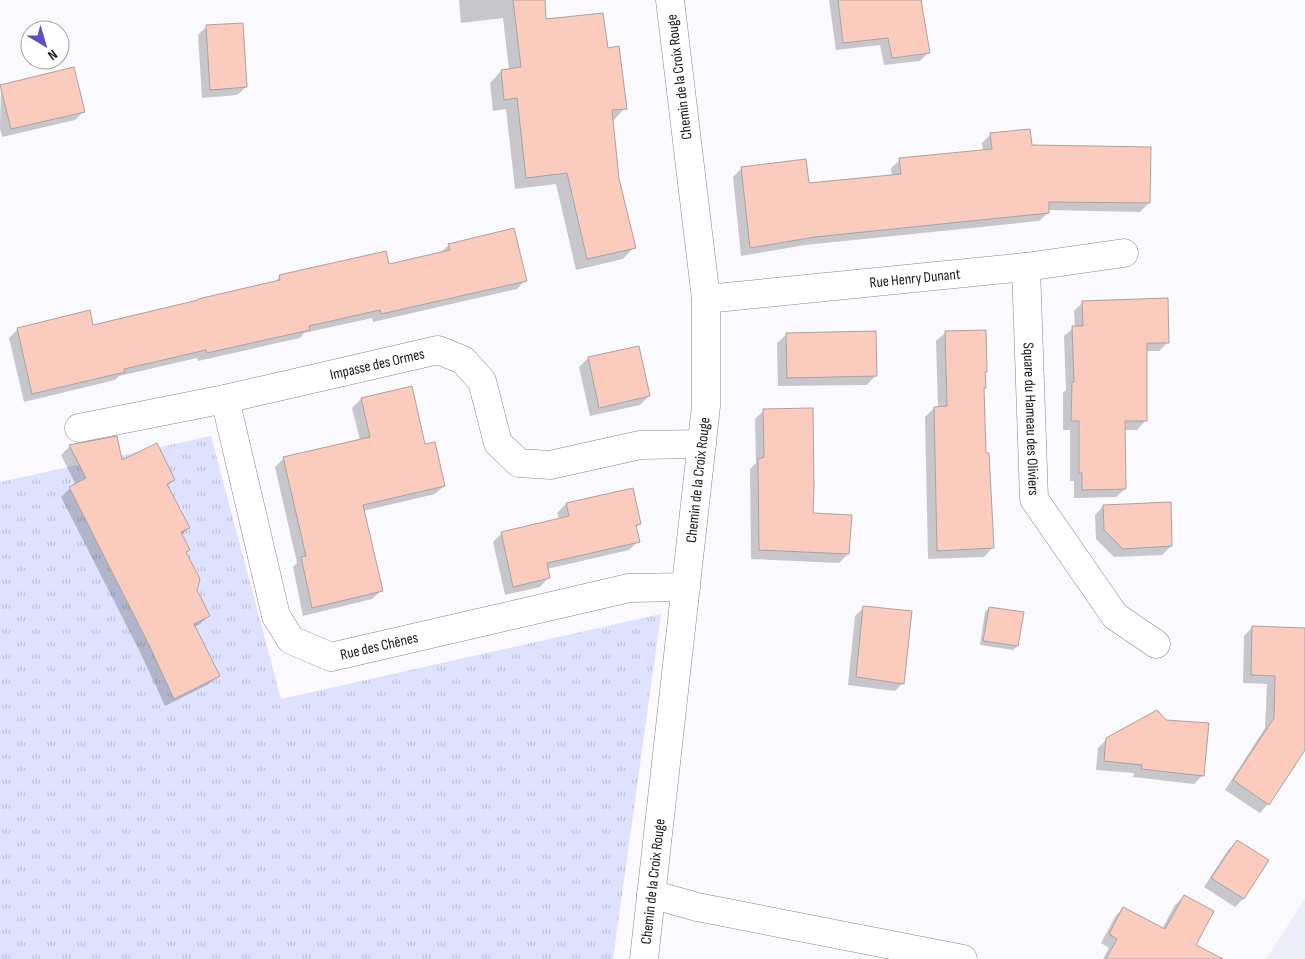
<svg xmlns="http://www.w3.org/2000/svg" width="1305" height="959" viewBox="0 0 1305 959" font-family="'Sofia Sans Condensed',sans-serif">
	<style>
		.built { fill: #ecedf8 }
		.grass { fill: url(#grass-tufts) }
		.shadow { fill: #0003 }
		.building { fill: #fbcbbe; stroke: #a7a3a1 }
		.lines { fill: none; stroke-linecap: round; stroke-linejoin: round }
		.minor-casing { stroke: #858589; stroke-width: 29 }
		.minor { stroke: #fff; stroke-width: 28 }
		.labels { text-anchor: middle; stroke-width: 4.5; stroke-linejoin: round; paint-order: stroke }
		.street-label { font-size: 15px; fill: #161617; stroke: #fff }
	</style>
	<defs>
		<pattern id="grass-tufts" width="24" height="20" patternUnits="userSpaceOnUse" patternTransform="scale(1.25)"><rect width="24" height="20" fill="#dfe2fe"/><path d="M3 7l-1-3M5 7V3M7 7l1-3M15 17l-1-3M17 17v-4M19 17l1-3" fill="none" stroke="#bfc1d9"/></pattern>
	</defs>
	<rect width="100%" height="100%" fill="#f9f9fe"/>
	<path class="built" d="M1305,899v60h-39z"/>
	<path class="grass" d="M211,436l70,263 380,-85 -48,345h-613v-477z"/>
	<path class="shadow" d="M459,0h85l1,21 61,28 19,59 -11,12h-2l6,59 16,68 -11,12 -47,11 -20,-86 -41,5 -9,-80 -13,2 -3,-28 11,-12 8,-1 -6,-52 -42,5z
		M829,0h95l-4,1 8,52 -8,8 -36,4 -4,-20 -44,5z
		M207,26l39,61 -9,8 -35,3 -4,-63z
		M1,86l83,25 -9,9 -73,17 -2,-9z
		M991,134l40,13 118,56 -9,9 -92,-2v3l-9,8 -234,24 -64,11 -8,-79 8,-8 67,15 84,-8 -1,-8 9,-8 83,-8 -1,-9z
		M449,245l76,35 -8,9 -144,33 -1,-4 -68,15 -4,5 -102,23 -1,-3 -78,18 -4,4 -91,22 -15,-64 9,-9 74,-3 182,-44 6,-5 109,-12 51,-12z
		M1083,302l85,40 -9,9h-14v70l-8,9h-13l1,59 -9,8 -42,1v-17h-4v-51h-7v-38l3,-2 -2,-54 9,-8h2l-1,-17z
		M945,333l41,39 -2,2 1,14 -2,2 2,65 7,93 -8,9 -56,2 -3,-142 9,-9h4l-2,-67z
		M786,335l89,41 -8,9 -89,1 -1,-43z
		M638,347l11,49 -9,9 -50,11 -11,-49 9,-9z
		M361,399l63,46 20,41 -9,8 -72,17 18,80 -9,8 -69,17 -10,-49 4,-4 -22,-96 9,-9 76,-18 -8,-32z
		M764,410l47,104 37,40 -9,9 -88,-4 -1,-90 6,-6 -1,-44z
		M116,438l6,24 52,18 -7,6 21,42 -7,8 7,14 -3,3 10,37 13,25 -8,9 -6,3 24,49 -9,8 -44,22 -24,-52 -80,-157 9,-9 6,-3 -15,-30 9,-9z
		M632,489l8,35 -5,4 3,14 -9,8 -82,19 1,9 -8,9 -35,8 -12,-53 9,-9 57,-14 -2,-6 9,-9z
		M1103,506l68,40 -9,9 -48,2 -18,-18 -1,-24z
		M864,607l39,76 -8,8 -47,-6 7,-69z
		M989,608l28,38 -4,4 -33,-5 5,-33z
		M1252,627l53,2v119l-37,56 -8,9 -35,-23 40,-62 2,-44 -24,-1 1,-47z
		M1107,739l96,36 -9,9 -61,-7 1,-4 -38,-3 2,-22z
		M1237,841l7,57 -9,9 -31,-20 24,-37z
		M1184,896l3,63h-84l6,-11 -8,-5 14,-26 8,-9 39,21 13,-24z"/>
	<path class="building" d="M513,0h32l1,19 57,-6 5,35 11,-2 8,63 -15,1 7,69 17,69 -49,11 -20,-86 -41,5 -9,-80 -13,2 -3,-30 20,-3z
		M838,0h83l9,53 -38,5 -4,-20 -45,5z
		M243,23l4,64 -37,3 -4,-65z
		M74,67l11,45 -74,17 -11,-44z
		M1030,129l2,16 119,2 -1,56 -101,-1v11l-234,24 -65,11 -9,-81 65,-8 3,24 92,-9 -2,-16 93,-9 -2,-16z
		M514,228l13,53 -146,33 -1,-4 -71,16 1,4 -103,23 -1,-3 -82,19 1,3 -93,22 -15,-66 73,-18 3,15 105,-25v-1l82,-19 -1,-5 107,-24 3,13 61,-14 -2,-6z
		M1168,298l1,45h-22v78h-22l1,68 -44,1v-17h-3v-52h-8l1,-39h2l-2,-56h11l-1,-25z
		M986,330l1,42h-2l1,16h-2l2,65h3l5,95 -57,3 -3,-144 13,-1 -2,-75z
		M876,331l1,45 -90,2 -1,-45z
		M639,346l11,50 -51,12 -11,-51z
		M412,386l13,58 10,-2 10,44 -82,19 20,86 -71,17 -11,-51 5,-1 -23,-99 87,-20 -9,-39z
		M813,408l1,81 -1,24 39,2 -3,39 -90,-4 -1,-91 6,-2 -1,-48z
		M117,436l5,24 35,-17 18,37 -8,4 23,44 -9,4 9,18 -4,2 14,27 -3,11 13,26 -16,8 26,52 -46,23 -25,-54 -80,-158 17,-9 -17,-33z
		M633,488l8,36 -5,1 4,17 -93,21 3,15 -37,9 -12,-55 68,-16 -3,-13z
		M1171,502l1,44 -49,3 -19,-19 -1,-25z
		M863,606l49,5 -8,73 -48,-7z
		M989,607l35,5 -6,34 -35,-5z
		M1252,626l53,2v122l-36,55 -36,-25 41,-62 1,-42 -24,-1z
		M1157,710l9,10 43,3 -5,53 -63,-7 1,-4 -38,-4 2,-23z
		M1237,840l32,20 -25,39 -33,-21z
		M1184,895l30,16 -18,34 27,14h-117l11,-20 -8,-5 14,-27 42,22z"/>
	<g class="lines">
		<g class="minor-casing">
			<g id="minor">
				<path id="s1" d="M1026,267l8,232 81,117 41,28"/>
				<path id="s2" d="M706,299l320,-32 98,-14"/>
				<path id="s3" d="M225,399l51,217 15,24 40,17 298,-69 57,-1"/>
				<path id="s4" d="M79,428l146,-29 213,-49 25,10 19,21 16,62 21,20 31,2 90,-20 62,-1"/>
				<path d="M651,894l46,13 266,52"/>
				<path id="s5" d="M644,959l62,-553v-107l-36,-299"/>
			</g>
		</g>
		<use href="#minor" class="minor"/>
	</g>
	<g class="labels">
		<g class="street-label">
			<text transform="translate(679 77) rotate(-97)" y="5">Chemin de la Croix Rouge</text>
			<text dy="5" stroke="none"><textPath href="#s2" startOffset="210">Rue Henry Dunant</textPath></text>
			<text dy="5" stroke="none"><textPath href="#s4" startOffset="305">Impasse des Ormes</textPath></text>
			<text dy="5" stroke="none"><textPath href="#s1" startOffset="152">Square du Hameau des Oliviers</textPath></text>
			<text dy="5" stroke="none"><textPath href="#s5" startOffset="482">Chemin de la Croix Rouge</textPath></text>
			<text dy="5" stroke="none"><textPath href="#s3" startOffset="344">Rue des Chênes</textPath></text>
			<text dy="5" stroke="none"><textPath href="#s5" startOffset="78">Chemin de la Croix Rouge</textPath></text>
		</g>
	</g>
	<g transform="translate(45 45) rotate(142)"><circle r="24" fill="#ffffff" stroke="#a2a2a2"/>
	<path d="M0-4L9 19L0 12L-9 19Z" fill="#5a50c8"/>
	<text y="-8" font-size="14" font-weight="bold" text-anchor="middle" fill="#161617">N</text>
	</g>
</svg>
